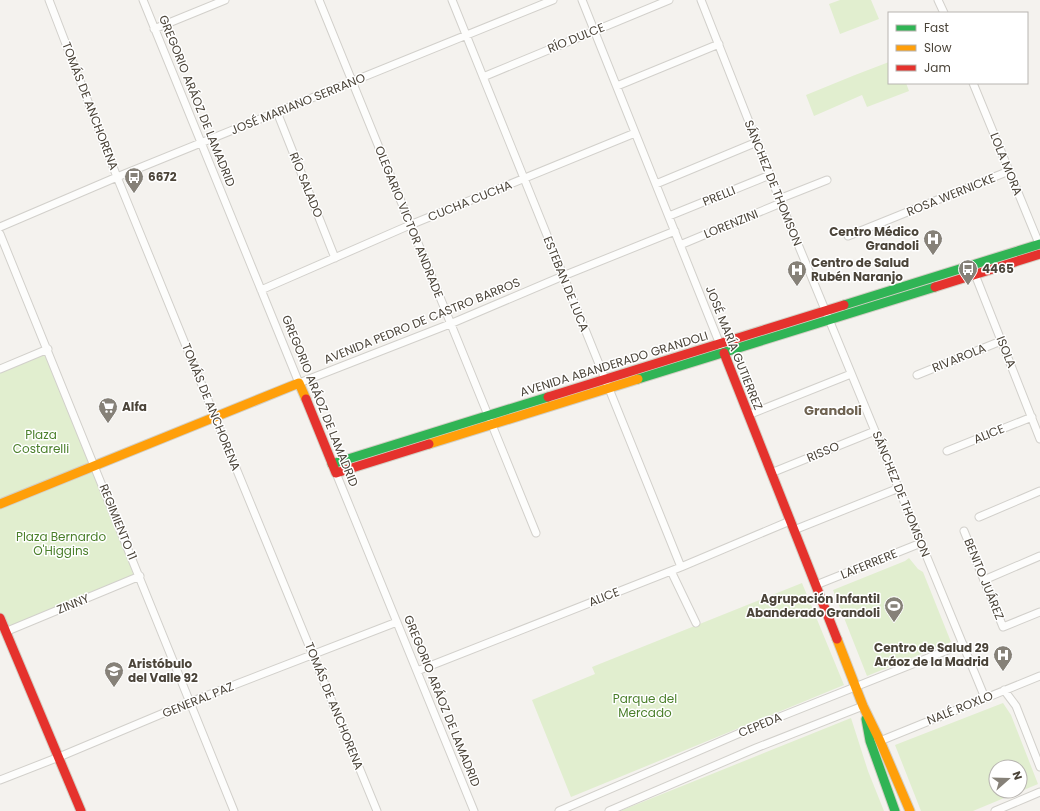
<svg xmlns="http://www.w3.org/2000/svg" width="1040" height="811" viewBox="0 0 1040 811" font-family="Poppins,sans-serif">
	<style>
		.green { fill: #e1eecf; fill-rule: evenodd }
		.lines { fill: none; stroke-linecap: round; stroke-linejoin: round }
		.street-casing { stroke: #d2d0cb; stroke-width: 9 }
		.fast-casing { stroke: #d3cfc5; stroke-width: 11 }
		.slow-casing { stroke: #d3cfc5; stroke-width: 11 }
		.jam-casing { stroke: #d3cfc5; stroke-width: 11 }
		.street { stroke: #fdfdfc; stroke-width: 7 }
		.fast { stroke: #30b455; stroke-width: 9 }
		.slow { stroke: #ff9f0a; stroke-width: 9 }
		.jam { stroke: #e5322d; stroke-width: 9 }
		.labels { text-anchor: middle; stroke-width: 3; stroke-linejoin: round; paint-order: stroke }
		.street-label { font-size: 12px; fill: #4b4439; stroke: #fff }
		.poi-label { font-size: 12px; font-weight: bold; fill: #4b4439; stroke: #fff; text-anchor: start }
		.park-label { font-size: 12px; fill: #4a7f2a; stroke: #fff }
		.neighbourhood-label { font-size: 13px; font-weight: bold; fill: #6e6250; stroke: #fff }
	</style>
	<rect width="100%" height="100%" fill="#f4f2ee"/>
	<path class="green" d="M840,0h31l8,19 -39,15 -11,-30z
		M889,62v21h17l3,8 -42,16 -5,-12 -48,21 -8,-21 49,-20z
		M48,349l92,227 -135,56 -5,-14v-249z
		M909,558l9,11 5,3 28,70 -84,34 -34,-86 72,-29z
		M802,583l42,102 -273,112 -39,-97 63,-26 -3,-7z
		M1003,703l8,12 27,69 -65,27h-52l-26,-66zM996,767h24v24h-24z
		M851,718l17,53 16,40h-264z"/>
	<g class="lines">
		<g class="street-casing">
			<path id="street" d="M49,0l68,177 98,240 162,394
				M143,0l156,383 151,-59 113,-48 112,-45
				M319,0l217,533
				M452,0l229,567
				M582,0l139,347
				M701,0l80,203 204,495
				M938,0l6,13
				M154,29l71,-29
				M483,77l186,-77
				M973,83l67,163
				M617,86l102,-42
				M277,112l58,146
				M656,184l101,-42
				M779,199l48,-19
				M669,216l101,-41
				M0,227l117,-50 436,-177
				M0,234l234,577
				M848,236l161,-65
				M680,245l101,-42
				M974,272l66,167
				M261,290l149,-65 225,-92
				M0,369l48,-20
				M917,375l84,-34
				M748,415l103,-41
				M947,451l85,-34
				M336,473l138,338
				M771,473l104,-42
				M979,517l61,-26
				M794,530l105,-42
				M964,531l39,96 37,-15
				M671,571l25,52
				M984,580l56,-24
				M816,585l105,-42
				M5,632l135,-56
				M417,671l264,-104 109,-46
				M1004,690l12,16 24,61
				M880,741l160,-65
				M0,780l59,-23 131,-55 207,-80
				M559,811l188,-81 216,-86
				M609,811l147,-63 107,-42
				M995,811l45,-19"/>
		</g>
		<g class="fast-casing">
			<path id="fast" d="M844,305l196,-61
				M638,379l297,-92
				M332,464l216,-67
				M866,719l4,22 25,70"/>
		</g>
		<g class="slow-casing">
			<path id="slow" d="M429,444l209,-65
				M0,504l299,-121 7,16
				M837,639l26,67 17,35 30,70"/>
		</g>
		<g class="jam-casing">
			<path id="jam" d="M935,287l105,-33
				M724,353l113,286
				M548,397l296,-92
				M306,399l30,74 93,-29
				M0,618l81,193"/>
		</g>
		<use href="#street" class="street"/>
		<use href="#fast" class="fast"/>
		<use href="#slow" class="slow"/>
		<use href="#jam" class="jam"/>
	</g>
	<defs>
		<g id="bus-pin" transform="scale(1)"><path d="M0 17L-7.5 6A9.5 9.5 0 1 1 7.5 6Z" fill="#868178" stroke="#fff"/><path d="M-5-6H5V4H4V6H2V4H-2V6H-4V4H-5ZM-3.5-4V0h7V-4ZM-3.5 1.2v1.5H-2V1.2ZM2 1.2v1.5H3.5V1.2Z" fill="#fff"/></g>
		<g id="hospital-pin" transform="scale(1)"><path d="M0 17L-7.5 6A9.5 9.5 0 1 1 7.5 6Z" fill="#868178" stroke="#fff"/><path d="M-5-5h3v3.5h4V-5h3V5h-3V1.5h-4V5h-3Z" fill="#fff"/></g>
		<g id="supermarket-pin" transform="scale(1)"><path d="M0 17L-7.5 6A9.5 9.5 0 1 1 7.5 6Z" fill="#868178" stroke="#fff"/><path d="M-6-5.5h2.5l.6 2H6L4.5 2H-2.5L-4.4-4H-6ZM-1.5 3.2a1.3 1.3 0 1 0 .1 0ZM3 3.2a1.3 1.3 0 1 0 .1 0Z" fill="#fff"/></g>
		<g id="stadium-pin" transform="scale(1)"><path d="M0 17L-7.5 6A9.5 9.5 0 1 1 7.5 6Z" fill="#868178" stroke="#fff"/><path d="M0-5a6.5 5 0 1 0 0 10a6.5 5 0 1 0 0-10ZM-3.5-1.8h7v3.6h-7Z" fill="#fff"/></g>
		<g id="school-pin" transform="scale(1)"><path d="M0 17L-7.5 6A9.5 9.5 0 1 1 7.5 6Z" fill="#868178" stroke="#fff"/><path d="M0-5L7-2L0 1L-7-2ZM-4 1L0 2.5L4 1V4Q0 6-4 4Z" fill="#fff"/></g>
	</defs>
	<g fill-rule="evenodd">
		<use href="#bus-pin" x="134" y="177"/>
		<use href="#hospital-pin" x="933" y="239"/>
		<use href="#bus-pin" x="968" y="269"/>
		<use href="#hospital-pin" x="797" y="270"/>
		<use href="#supermarket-pin" x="108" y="407"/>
		<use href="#stadium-pin" x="894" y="606"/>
		<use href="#hospital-pin" x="1003" y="655"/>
		<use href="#school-pin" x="114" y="671"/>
	</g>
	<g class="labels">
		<g class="street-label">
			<text transform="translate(576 38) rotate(-22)" y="4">RÍO DULCE</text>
			<text transform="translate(197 101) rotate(68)" y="4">GREGORIO ARÁOZ DE LAMADRID</text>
			<text transform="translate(298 104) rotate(-22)" y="4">JOSÉ MARIANO SERRANO</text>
			<text transform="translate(90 106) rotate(69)" y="4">TOMÁS DE ANCHORENA</text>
			<text transform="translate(1006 164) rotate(68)" y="4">LOLA MORA</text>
			<text transform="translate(773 183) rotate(68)" y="4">SÁNCHEZ DE THOMSON</text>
			<text transform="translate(306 185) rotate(68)" y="4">RÍO SALADO</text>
			<text transform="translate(951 195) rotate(-22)" y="4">ROSA WERNICKE</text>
			<text transform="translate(719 196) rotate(-22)" y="4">PRELLI</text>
			<text transform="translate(470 201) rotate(-22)" y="4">CUCHA CUCHA</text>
			<text transform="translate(409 222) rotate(68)" y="4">OLEGARIO VICTOR ANDRADE</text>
			<text transform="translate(731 224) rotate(-22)" y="4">LORENZINI</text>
			<text transform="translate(566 284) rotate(68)" y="4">ESTEBAN DE LUCA</text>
			<text transform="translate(422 321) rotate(-22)" y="4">AVENIDA PEDRO DE CASTRO BARROS</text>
			<text transform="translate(734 348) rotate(68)" y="4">JOSÉ MARÍA GUTIERREZ</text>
			<text transform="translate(1006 352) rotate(68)" y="4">ISOLA</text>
			<text transform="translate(959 358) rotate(-22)" y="4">RIVAROLA</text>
			<text transform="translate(614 364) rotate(-17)" y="4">AVENIDA ABANDERADO GRANDOLI</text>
			<text transform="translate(320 401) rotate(68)" y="4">GREGORIO ARÁOZ DE LAMADRID</text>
			<text transform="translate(211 407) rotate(68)" y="4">TOMÁS DE ANCHORENA</text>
			<text transform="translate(989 434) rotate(-22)" y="4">ALICE</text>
			<text transform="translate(823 452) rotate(-23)" y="4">RISSO</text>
			<text transform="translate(901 494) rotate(68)" y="4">SÁNCHEZ DE THOMSON</text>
			<text transform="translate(118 522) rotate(68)" y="4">REGIMIENTO 11</text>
			<text transform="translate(869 564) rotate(-22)" y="4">LAFERRERE</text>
			<text transform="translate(984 579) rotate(68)" y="4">BENITO JUÁREZ</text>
			<text transform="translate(604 597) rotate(-21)" y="4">ALICE</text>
			<text transform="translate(73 604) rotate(-22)" y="4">ZINNY</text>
			<text transform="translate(198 700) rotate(-22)" y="4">GENERAL PAZ</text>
			<text transform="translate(442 701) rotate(68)" y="4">GREGORIO ARÁOZ DE LAMADRID</text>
			<text transform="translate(334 706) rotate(68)" y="4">TOMÁS DE ANCHORENA</text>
			<text transform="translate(960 708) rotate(-22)" y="4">NALÉ ROXLO</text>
			<text transform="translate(760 725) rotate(-22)" y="4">CEPEDA</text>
		</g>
		<g class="poi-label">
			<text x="148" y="181">6672</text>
			<text x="919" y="236" text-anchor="end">Centro Médico<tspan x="919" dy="14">Grandoli</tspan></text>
			<text x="811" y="267">Centro de Salud<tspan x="811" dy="14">Rubén Naranjo</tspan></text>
			<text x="982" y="273">4465</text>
			<text x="122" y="411">Alfa</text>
			<text x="880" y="603" text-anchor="end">Agrupación Infantil<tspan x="880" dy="14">Abanderado Grandoli</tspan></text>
			<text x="989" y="652" text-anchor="end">Centro de Salud 29<tspan x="989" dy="14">Aráoz de la Madrid</tspan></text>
			<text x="128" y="668">Aristóbulo<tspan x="128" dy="14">del Valle 92</tspan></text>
		</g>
		<g class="park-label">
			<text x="41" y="439">Plaza<tspan x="41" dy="14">Costarelli</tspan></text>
			<text x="61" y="541">Plaza Bernardo<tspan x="61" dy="14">O'Higgins</tspan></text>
			<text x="645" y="703">Parque del<tspan x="645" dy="14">Mercado</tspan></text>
		</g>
		<g class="neighbourhood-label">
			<text x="833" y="415">Grandoli</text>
		</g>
	</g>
	<rect x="888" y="12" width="140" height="72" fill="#ffffff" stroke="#b7b4b0"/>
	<rect x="896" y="25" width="20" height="6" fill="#30b455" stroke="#b7b4b0"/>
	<text x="924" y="32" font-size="12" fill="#4b4439">Fast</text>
	<rect x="896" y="45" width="20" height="6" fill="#ff9f0a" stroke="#b7b4b0"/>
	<text x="924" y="52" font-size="12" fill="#4b4439">Slow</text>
	<rect x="896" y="65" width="20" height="6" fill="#e5322d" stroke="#b7b4b0"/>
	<text x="924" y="72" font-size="12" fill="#4b4439">Jam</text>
	<g transform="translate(1008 779) rotate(70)"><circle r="19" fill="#ffffff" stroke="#b7b4b0"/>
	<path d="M0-3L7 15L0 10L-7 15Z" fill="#868178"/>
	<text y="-6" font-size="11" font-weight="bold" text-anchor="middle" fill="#4b4439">N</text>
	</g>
</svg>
